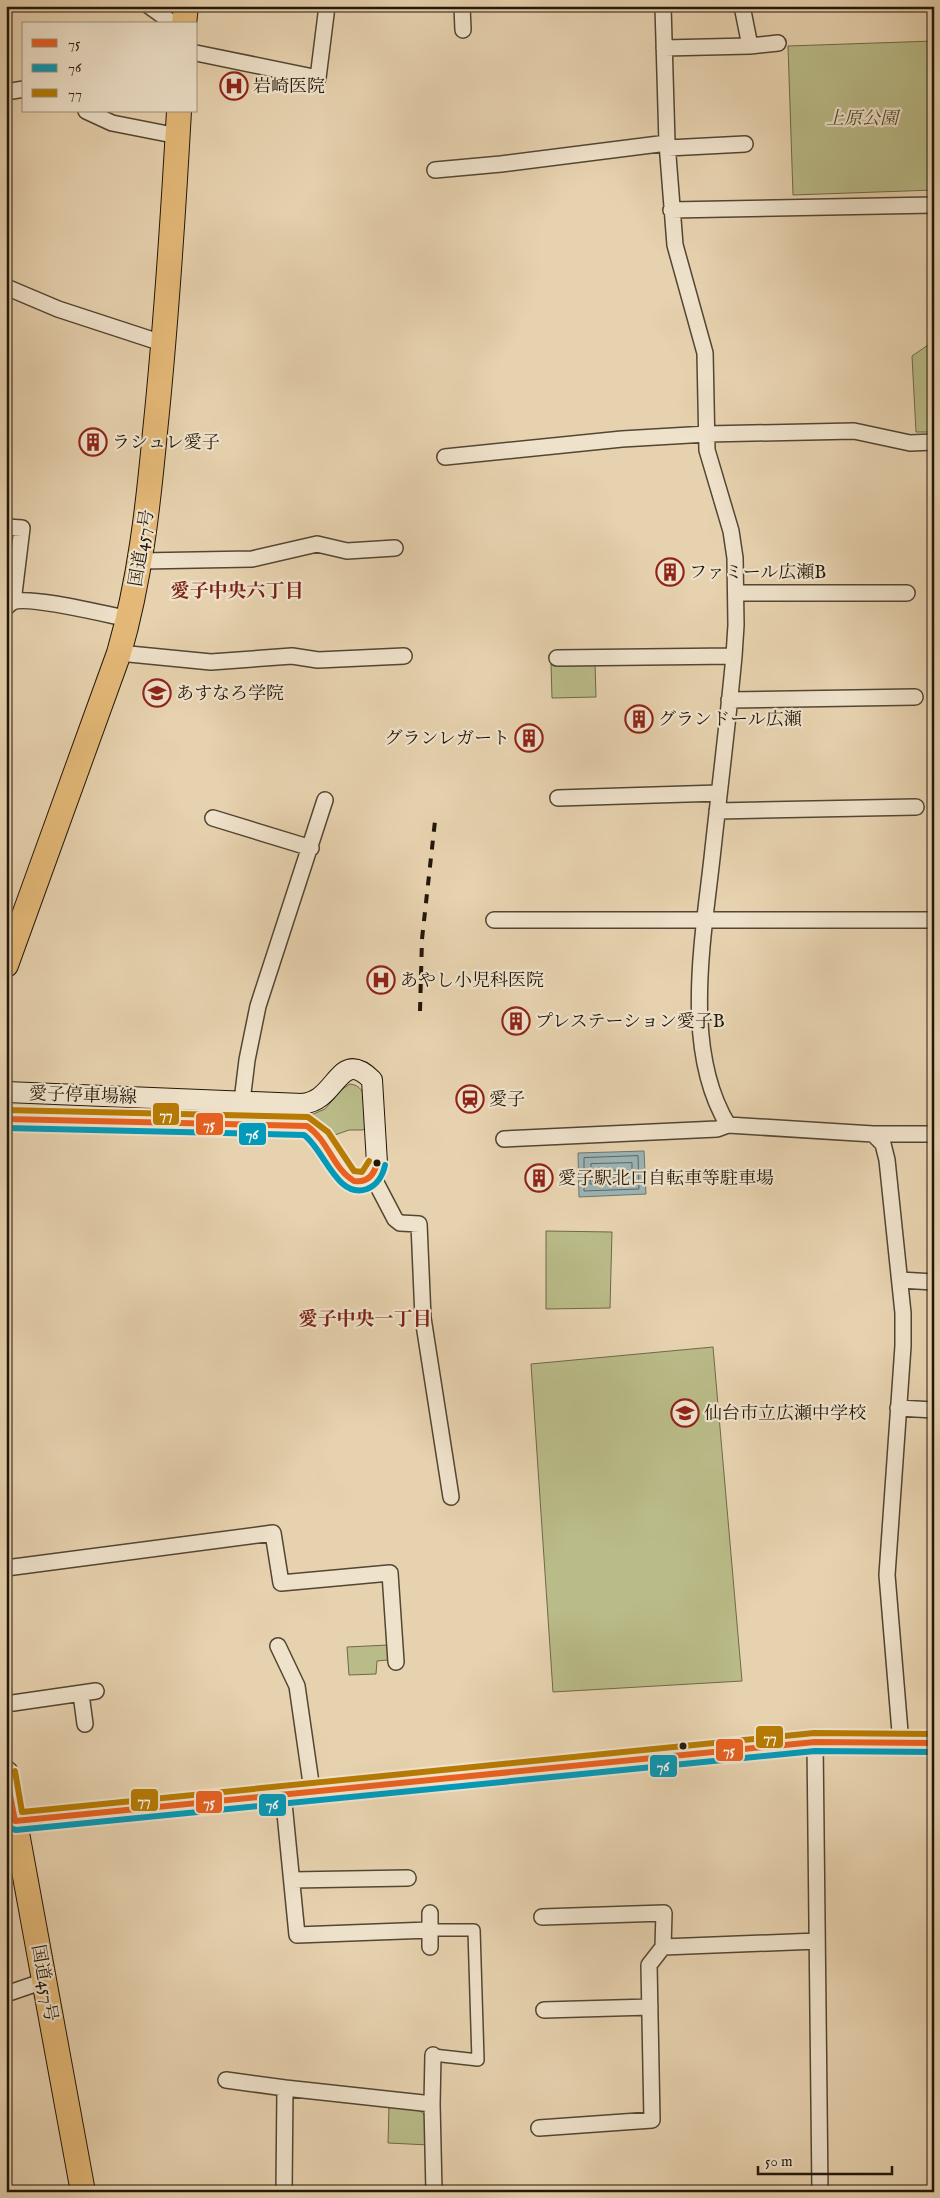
<svg xmlns="http://www.w3.org/2000/svg" width="940" height="2198" viewBox="0 0 940 2198" font-family="'IM FELL English','Noto Serif JP',serif">
	<style>
		.green { fill: #b9bb88; stroke: #6e6948 }
		.water { fill: #9bb5b6; stroke: #6b7671 }
		.lines { fill: none; stroke-linecap: round; stroke-linejoin: round }
		.shore { stroke: #5e6660; stroke-width: 1 }
		.pedestrian-casing { stroke: #534632; stroke-width: 14 }
		.minor-casing { stroke: #534632; stroke-width: 18 }
		.tertiary-casing { stroke: #534632; stroke-width: 20 }
		.secondary-casing { stroke: #221709; stroke-width: 22 }
		.trunk-casing { stroke: #221709; stroke-width: 26 }
		.pedestrian { stroke: #efe2cb; stroke-width: 11 }
		.minor { stroke: #efe2cb; stroke-width: 15 }
		.tertiary { stroke: #efe2cb; stroke-width: 18 }
		.secondary { stroke: #efe2cb; stroke-width: 20 }
		.trunk { stroke: #e4b978; stroke-width: 24 }
		.rail { stroke: #221709; stroke-width: 4; stroke-dasharray: 9 9; stroke-linecap: butt }
		.bus-1-casing { stroke: #efe2cb; stroke-width: 10 }
		.bus-2-casing { stroke: #efe2cb; stroke-width: 10 }
		.bus-3-casing { stroke: #efe2cb; stroke-width: 10 }
		.bus-1 { stroke: #e86121; stroke-width: 6 }
		.bus-2 { stroke: #039aba; stroke-width: 6 }
		.bus-3 { stroke: #b77b03; stroke-width: 6 }
		.bus-dot { fill: #221709; stroke: #efe2cb; stroke-width: 2 }
		.labels { text-anchor: middle; stroke-width: 4.5; stroke-linejoin: round; paint-order: stroke }
		.poi-label { font-size: 18px; fill: #221709; stroke: #efe2cb; text-anchor: start }
		.park-label { font-size: 18px; font-style: italic; fill: #4f482f; stroke: #efe2cb }
		.street-label { font-size: 18px; fill: #221709; stroke: #efe2cb }
		.neighbourhood-label { font-size: 19px; font-weight: bold; fill: #7a1f14; stroke: #efe2cb }
		.line-badge { stroke: #efe2cb; stroke-width: 2 }
		.badge-label { font-size: 14px; text-anchor: middle; font-weight: bold; fill: #fff }
	</style>
	<rect width="100%" height="100%" fill="#e7d2af"/>
	<filter id="stains"><feTurbulence type="fractalNoise" baseFrequency=".004" numOctaves="4"/><feColorMatrix values="0 0 0 0 .2 0 0 0 0 .09 0 0 0 0 .02 0 0 0 .5 -.17"/></filter>
	<radialGradient id="worn" r=".72"><stop offset=".6" stop-color="#630" stop-opacity="0"/><stop offset="1" stop-color="#630" stop-opacity=".3"/></radialGradient>
	<path class="green" d="M934,41v149l-141,5 -5,-149z
		M934,341v91h-18l-4,-76z
		M595,662l1,35 -44,1 -1,-35z
		M350,1084c20,2 15,28 16,43l-3,3h-14l-17,6 -10,-14 -10,-4 -1,-3 14,-6 16,-19z
		M546,1231l66,1 -2,76 -64,1z
		M713,1347l29,334 -189,11 -22,-328z
		M388,1645v15l-11,1 -1,13 -27,1 -2,-28z
		M389,2105l27,3 12,9 1,28 -41,-2z"/>
	<path class="water" d="M644,1151l2,43 -67,3 -1,-44z"/>
	<g class="lines">
		<path class="shore" d="M638,1156l1,33 -55,2v-33z
			M632,1163v21h-42l1,-20z
			M624,1170l2,3 -2,4 -24,1 -3,-2 2,-5z"/>
		<g class="pedestrian-casing">
			<path id="pedestrian" d="M429,1930h45l4,130 -45,-5"/>
		</g>
		<g class="minor-casing">
			<path id="minor" d="M149,6l25,18
				M462,6l1,24
				M663,6l4,137 8,102 30,108 2,97 24,81 4,27 1,67 -2,31c-6,65 -14,129 -21,193 -9,86 -32,199 15,276l145,9h61
				M742,6l8,40
				M664,48l86,-2 28,-3
				M196,53l122,25 9,-72
				M6,92l18,-3
				M86,111l26,12 66,13
				M668,148l77,-4
				M435,170l66,-6 166,-21
				M671,210l263,-5
				M6,287l52,22 107,35
				M445,457l177,-18 85,-5 147,-3 56,12 24,-1
				M6,527l16,1 -9,74
				M141,561l111,-2 65,-15 30,7 48,-3
				M736,593h171
				M6,607c2,-1 4,-3 6,-5 16,-7 97,13 117,17
				M119,653l92,9 81,-6 26,4 86,-4
				M557,658l177,-2
				M729,700l186,-3
				M558,798l161,-5
				M717,811l199,-4
				M213,818l98,30
				M494,920h440
				M242,1101l5,-41 11,-54 67,-206
				M873,1134l10,10 4,16 16,153v33l-16,229 14,169
				M504,1139l213,-10 11,-4
				M372,1175l23,44 5,4 19,1 4,94 28,179
				M900,1280l34,2
				M898,1408l36,2
				M6,1568l267,-35 8,50 109,-10 6,89
				M278,1646l19,40 15,104
				M81,1694l4,30
				M6,1704l90,-13
				M815,1742l5,450
				M283,1793l14,142 132,-5
				M292,1880l116,-2
				M430,1913v34
				M542,1917l122,-4 -1,34 154,-6
				M6,1994l38,-13
				M544,2010l106,-3
				M226,2080l59,8
				M432,2104l1,-49
				M539,2128l113,-8 -3,-155 14,-18
				M284,2192l1,-104 147,16 2,88"/>
		</g>
		<g class="tertiary-casing">
			<path id="tertiary" d="M15,1821l800,-79 119,1"/>
		</g>
		<g class="secondary-casing">
			<path id="secondary" d="M6,1092l296,12c7,-1 13,-3 18,-7 19,-14 25,-44 52,-17l5,83c-2,13 -15,25 -28,15 -17,-13 -18,-38 -42,-52l-301,-7"/>
		</g>
		<g class="trunk-casing">
			<path id="trunk" d="M184,24l2,-18
				M6,965l113,-312c21,-73 29,-146 36,-221 11,-106 18,-213 24,-321
				M6,1773l77,419"/>
		</g>
		<use href="#pedestrian" class="pedestrian"/>
		<use href="#minor" class="minor"/>
		<use href="#tertiary" class="tertiary"/>
		<use href="#secondary" class="secondary"/>
		<use href="#trunk" class="trunk"/>
		<path class="rail" d="M420,1011l2,-72 13,-118"/>
		<g class="bus-1-casing">
			<path id="bus-1" d="M6,1119l301,7c22,15 26,43 47,55 13,2 20,-6 23,-18
				M6,1774l9,47 800,-79 119,1"/>
		</g>
		<g class="bus-2-casing">
			<path id="bus-2" d="M6,1128l298,7c20,14 33,65 63,54 10,-4 16,-14 18,-24
				M6,1822l3,6 7,2 799,-79 119,1"/>
		</g>
		<g class="bus-3-casing">
			<path id="bus-3" d="M6,1110l302,7 20,15 26,39 8,1 7,-11
				M15,1771l7,41 792,-79 120,1"/>
		</g>
		<use href="#bus-1" class="bus-1"/>
		<use href="#bus-2" class="bus-2"/>
		<use href="#bus-3" class="bus-3"/>
	</g>
	<defs>
		<g id="hospital-ring" transform="scale(1.4375)"><circle r="9.5" fill="#efe2cb" stroke="#8f2418" stroke-width="1.5"/><path d="M-5-5h3v3.5h4V-5h3V5h-3V1.5h-4V5h-3Z" fill="#8f2418"/></g>
		<g id="building-ring" transform="scale(1.4375)"><circle r="9.5" fill="#efe2cb" stroke="#8f2418" stroke-width="1.5"/><path d="M-4-6H4V6H1V3H-1V6H-4ZM-2.5-4.3h1.7v1.8h-1.7ZM.8-4.3h1.7v1.8H.8ZM-2.5-1h1.7V.8h-1.7ZM.8-1h1.7V.8H.8Z" fill="#8f2418"/></g>
		<g id="school-ring" transform="scale(1.4375)"><circle r="9.5" fill="#efe2cb" stroke="#8f2418" stroke-width="1.5"/><path d="M0-5L7-2L0 1L-7-2ZM-4 1L0 2.5L4 1V4Q0 6-4 4Z" fill="#8f2418"/></g>
		<g id="station-ring" transform="scale(1.4375)"><circle r="9.5" fill="#efe2cb" stroke="#8f2418" stroke-width="1.5"/><path d="M-3-6H3Q5-6 5-4V2Q5 4 3 4L4.5 6H3L1.5 4h-3L-3 6H-4.5L-3 4Q-5 4-5 2V-4Q-5-6-3-6ZM-3.5-4v3h7v-3ZM-3.5 1v1.5H-2V1ZM2 1v1.5H3.5V1Z" fill="#8f2418"/></g>
	</defs>
	<g fill-rule="evenodd">
		<use href="#hospital-ring" x="234" y="86"/>
		<use href="#building-ring" x="93" y="442"/>
		<use href="#building-ring" x="670" y="572"/>
		<use href="#school-ring" x="157" y="693"/>
		<use href="#building-ring" x="639" y="719"/>
		<use href="#building-ring" x="529" y="738"/>
		<use href="#hospital-ring" x="381" y="980"/>
		<use href="#building-ring" x="516" y="1021"/>
		<use href="#station-ring" x="470" y="1099"/>
		<use href="#building-ring" x="539" y="1178"/>
		<use href="#school-ring" x="685" y="1413"/>
	</g>
	<g class="bus-dot">
		<circle cx="377" cy="1163" r="4.5"/>
		<circle cx="683" cy="1746" r="4.5"/>
	</g>
	<g class="labels">
		<g class="poi-label">
			<text x="253" y="92">岩崎医院</text>
			<text x="112" y="448">ラシュレ愛子</text>
			<text x="689" y="578">ファミール広瀬B</text>
			<text x="176" y="699">あすなろ学院</text>
			<text x="658" y="725">グランドール広瀬</text>
			<text x="510" y="744" text-anchor="end">グランレガート</text>
			<text x="400" y="986">あやし小児科医院</text>
			<text x="535" y="1027">プレステーション愛子B</text>
			<text x="489" y="1105">愛子</text>
			<text x="558" y="1184">愛子駅北口自転車等駐車場</text>
			<text x="704" y="1419">仙台市立広瀬中学校</text>
		</g>
		<g class="park-label">
			<text x="862" y="124">上原公園</text>
		</g>
		<g class="street-label">
			<text transform="translate(141 548) rotate(-81)" y="6">国道457号</text>
			<text transform="translate(83 1095) rotate(2)" y="6">愛子停車場線</text>
			<text transform="translate(45 1983) rotate(80)" y="6">国道457号</text>
		</g>
		<g class="neighbourhood-label">
			<text x="237" y="597">愛子中央六丁目</text>
			<text x="365" y="1325">愛子中央一丁目</text>
		</g>
	</g>
	<g class="line-badge">
		<rect x="152" y="1102" width="28" height="24" rx="5" fill="#b77b03"/>
		<rect x="195" y="1112" width="29" height="24" rx="5" fill="#e86121"/>
		<rect x="238" y="1122" width="29" height="24" rx="5" fill="#039aba"/>
		<rect x="755" y="1725" width="29" height="24" rx="5" fill="#b77b03"/>
		<rect x="715" y="1738" width="29" height="24" rx="5" fill="#e86121"/>
		<rect x="649" y="1754" width="29" height="24" rx="5" fill="#039aba"/>
		<rect x="130" y="1788" width="29" height="24" rx="5" fill="#b77b03"/>
		<rect x="195" y="1790" width="28" height="24" rx="5" fill="#e86121"/>
		<rect x="258" y="1793" width="29" height="24" rx="5" fill="#039aba"/>
	</g>
	<g class="badge-label">
		<text x="166" y="1119">77</text>
		<text x="209" y="1129">75</text>
		<text x="252" y="1139">76</text>
		<text x="770" y="1742">77</text>
		<text x="729" y="1755">75</text>
		<text x="663" y="1771">76</text>
		<text x="144" y="1805">77</text>
		<text x="209" y="1807">75</text>
		<text x="272" y="1809">76</text>
	</g>
	<rect width="940" height="2198" fill="none" stroke="#e7d2af" stroke-width="25"/>
	<rect x="8" y="8" width="925" height="2183" fill="none" stroke="#221709" stroke-width="2.5"/>
	<rect x="12" y="12" width="915" height="2173" fill="none" stroke="#221709"/>
	<rect x="22" y="22" width="175" height="90" fill="#efe2cb" stroke="#9d917d"/>
	<rect x="32" y="39" width="25" height="8" fill="#e86121" stroke="#9d917d"/>
	<text x="68" y="48" font-size="15" fill="#221709">75</text>
	<rect x="32" y="64" width="25" height="8" fill="#039aba" stroke="#9d917d"/>
	<text x="68" y="72" font-size="15" fill="#221709">76</text>
	<rect x="32" y="89" width="25" height="8" fill="#b77b03" stroke="#9d917d"/>
	<text x="68" y="98" font-size="15" fill="#221709">77</text>
	<path d="M758 2166v8h134v-8" fill="none" stroke="#221709" stroke-width="2.5"/>
	<text x="765" y="2166" font-size="15" fill="#221709" stroke="#efe2cb" stroke-width="4" paint-order="stroke">50 m</text>
	<rect width="100%" height="100%" filter="url(#stains)"/>
	<rect width="100%" height="100%" fill="url(#worn)"/>
</svg>
